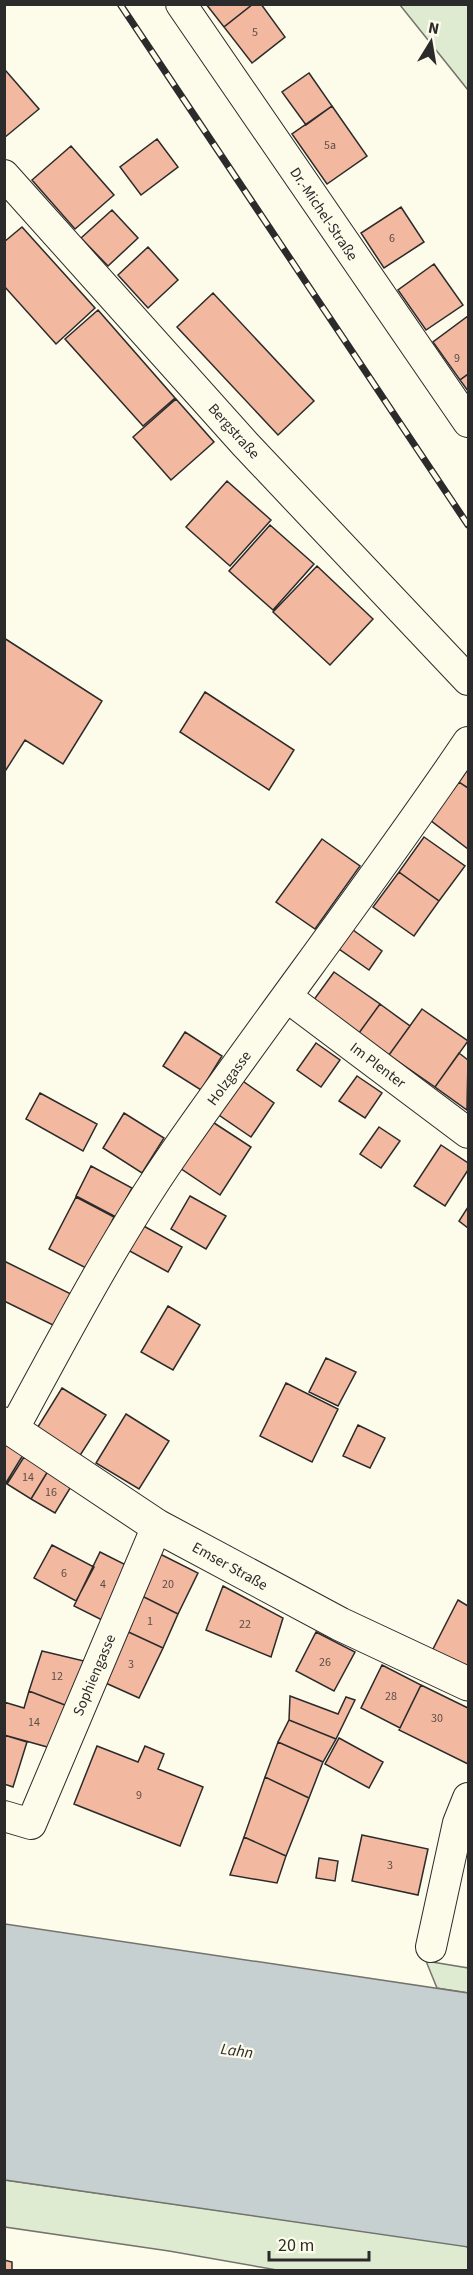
<svg xmlns="http://www.w3.org/2000/svg" width="473" height="2275" viewBox="0 0 473 2275" font-family="'Source Sans 3',sans-serif">
	<style>
		.green { fill: #deebd1; stroke: #74746e; stroke-width: 1.5 }
		.water { fill: #c7d0d0; stroke: #74746e; stroke-width: 1.5 }
		.building { fill: #f2b8a0; stroke: #2b2b2b; stroke-width: 1.5 }
		.lines { fill: none; stroke-linecap: round; stroke-linejoin: round }
		.street-casing { stroke: #2b2b2b; stroke-width: 32 }
		.secondary-casing { stroke: #2b2b2b; stroke-width: 35 }
		.street { stroke: #fdfbea; stroke-width: 30 }
		.secondary { stroke: #fdfbea; stroke-width: 33 }
		.rail-casing { stroke: #2b2b2b; stroke-width: 7 }
		.rail { stroke: #fdfbea; stroke-width: 4.5; stroke-dasharray: 14; stroke-linecap: butt }
		.labels { text-anchor: middle; stroke-width: 4.5; stroke-linejoin: round; paint-order: stroke }
		.number-label { font-size: 12px; fill: #5d4e48 }
		.street-label { font-size: 15px; fill: #2b2b2b; stroke: #fdfbea }
		.water-label { font-size: 16px; font-style: italic; fill: #2b2b2b; stroke: #fdfbea }
	</style>
	<rect width="100%" height="100%" fill="#fdfbea"/>
	<path class="green" d="M400,5h68v85z
		M426,1961l42,7v25l-31,-5z
		M5,2180l455,65 8,2v23h-191l-108,-19 -164,-24z"/>
	<path class="water" d="M5,1924l463,69v254l-463,-67z"/>
	<path class="building" d="M206,4h47l-29,23z
		M253,4h8l24,33 -33,26 -28,-36z
		M6,71l33,38 -35,29v-65z
		M309,73l23,33 -26,19 -24,-33z
		M332,106l35,50 -40,28 -35,-50z
		M157,139l21,28 -37,28 -21,-28z
		M71,146l43,49 -39,34 -43,-49z
		M401,207l23,35 -40,26 -23,-35z
		M112,210l26,28 -30,28 -27,-28z
		M22,227l73,81 -39,36 -52,-58v-44z
		M148,247l30,33 -30,28 -30,-33z
		M434,264l29,41 -37,25 -28,-40z
		M213,293l101,108 -36,34 -101,-108z
		M98,310l77,88 -32,28 -78,-87z
		M468,316v58l-8,6 -27,-38z
		M468,374v17l-8,-11z
		M176,399l38,43 -43,38 -38,-43z
		M227,481l44,39 -41,46 -44,-39z
		M270,525l44,39 -41,46 -44,-39z
		M317,566l56,53 -43,46 -57,-53z
		M4,638l98,63 -39,63 -38,-24 -21,33z
		M205,692l89,58 -25,40 -89,-58z
		M468,769v19l-9,-6z
		M459,782l9,6v61l-38,-29z
		M424,837l41,29 -26,35 -40,-29z
		M322,839l38,27 -45,63 -39,-27z
		M399,872l40,29 -25,35 -41,-29z
		M353,930l29,21 -13,19 -30,-21z
		M334,972l46,32 -21,29 -46,-32z
		M380,1004l30,22 -21,29 -30,-22z
		M422,1009l46,32 -33,46 -46,-32z
		M185,1032l37,24 -21,34 -38,-24z
		M316,1043l24,17 -19,27 -24,-17z
		M459,1053l9,7 -1,50 -32,-23z
		M357,1076l25,17 -17,25 -26,-17z
		M237,1077l37,26 -23,34 -38,-26z
		M40,1093l57,31 -14,27 -57,-32z
		M124,1113l40,25 -22,35 -39,-25z
		M208,1119l43,28 -31,48 -43,-29z
		M379,1127l21,14 -19,27 -21,-14z
		M441,1145l27,18v7l-23,36 -31,-20z
		M91,1166l41,22 -16,29 -40,-21z
		M190,1196l36,20 -20,33 -35,-20z
		M76,1197l38,20 -26,52 -39,-20z
		M468,1207v21l-9,-7z
		M140,1224l42,23 -14,25 -42,-23z
		M4,1261l67,33 -16,32 -51,-25z
		M168,1306l32,19 -27,45 -32,-18z
		M326,1358l30,14 -18,34 -29,-14z
		M286,1383l52,26 -26,53 -52,-26z
		M62,1388l44,27 -27,42 -43,-27z
		M126,1414l43,27 -30,48 -43,-26z
		M358,1425l27,13 -15,30 -27,-12z
		M4,1444l19,11 -19,31z
		M24,1457l24,14 -17,28 -24,-15z
		M48,1471l24,14 -17,28 -24,-14z
		M52,1545l42,22 -18,34 -42,-23z
		M100,1552l30,15 -26,54 -30,-15z
		M158,1553l40,20 -20,41 -40,-20z
		M223,1586l60,32 -12,39 -65,-27z
		M138,1594l40,20 -15,34 -41,-19z
		M458,1600l10,6v57l-3,7 -34,-17z
		M122,1629l41,19 -24,50 -40,-18z
		M316,1632l39,20 -21,39 -38,-20z
		M42,1651l42,10 -14,46 -41,-16z
		M382,1665l39,20 -21,43 -39,-20z
		M421,1685l47,23v56l-69,-34z
		M29,1691l41,16 -19,41 -47,-13v-33l20,6z
		M290,1696l48,18 8,-17 9,3 -19,39 -47,-19z
		M289,1720l47,19 -13,23 -45,-20z
		M4,1735l23,7 -14,45 -9,-3z
		M339,1738l44,24 -14,26 -44,-24z
		M278,1742l45,20 -14,36 -44,-21z
		M97,1746l41,16 7,-16 19,8 -6,15 45,18 -23,59 -106,-42z
		M265,1777l44,21 -23,58 -42,-19z
		M362,1835l66,14 -10,46 -66,-14z
		M244,1837l42,19 -9,27 -47,-8z
		M319,1858l19,3 -3,20 -19,-3z
		M4,2260l8,2v8h-8z"/>
	<g class="lines">
		<g class="street-casing">
			<path id="street" d="M181,4l287,418
				M4,175l241,269 223,236
				M287,997l181,136
				M13,1430c51,-94 101,-190 162,-278 96,-138 199,-271 293,-410
				M4,1816l27,8 126,-298
				M431,1947l27,-124 10,-25"/>
		</g>
		<g class="secondary-casing">
			<path id="secondary" d="M4,1424l153,102 183,98 128,60"/>
		</g>
		<use href="#street" class="street"/>
		<use href="#secondary" class="secondary"/>
		<g class="rail-casing">
			<path id="rail" d="M120,4l348,521"/>
		</g>
		<use href="#rail" class="rail"/>
	</g>
	<g class="labels">
		<g class="number-label">
			<text x="255" y="36">5</text>
			<text x="330" y="149">5a</text>
			<text x="392" y="242">6</text>
			<text x="457" y="362">9</text>
			<text x="28" y="1481">14</text>
			<text x="51" y="1496">16</text>
			<text x="64" y="1577">6</text>
			<text x="103" y="1588">4</text>
			<text x="168" y="1588">20</text>
			<text x="150" y="1625">1</text>
			<text x="245" y="1628">22</text>
			<text x="325" y="1666">26</text>
			<text x="131" y="1668">3</text>
			<text x="57" y="1680">12</text>
			<text x="391" y="1700">28</text>
			<text x="437" y="1722">30</text>
			<text x="34" y="1726">14</text>
			<text x="139" y="1799">9</text>
			<text x="390" y="1869">3</text>
		</g>
		<g class="street-label">
			<text transform="translate(324 214) rotate(56)" y="5">Dr.-Michel-Straße</text>
			<text transform="translate(234 431) rotate(48)" y="5">Bergstraße</text>
			<text transform="translate(378 1065) rotate(37)" y="5">Im Plenter</text>
			<text transform="translate(229 1078) rotate(-54)" y="5">Holzgasse</text>
			<text transform="translate(230 1566) rotate(29)" y="5">Emser Straße</text>
			<text transform="translate(94 1675) rotate(-67)" y="5">Sophiengasse</text>
		</g>
		<g class="water-label">
			<text transform="translate(237 2050) rotate(8)" y="6">Lahn</text>
		</g>
	</g>
	<rect width="473" height="2275" fill="none" stroke="#2b2b2b" stroke-width="12"/>
	<g transform="translate(431 42) rotate(11)" stroke="#fdfbea" stroke-width="4.5" paint-order="stroke">
	<path d="M0-4.5L10 22L0 15L-10 22Z" fill="#2b2b2b"/>
	<text y="-9" font-size="16" font-weight="bold" text-anchor="middle" fill="#2b2b2b">N</text>
	</g>
	<path d="M269 2251v9h100v-9" fill="none" stroke="#2b2b2b" stroke-width="3"/>
	<text x="278" y="2251" font-size="18" fill="#2b2b2b" stroke="#fdfbea" stroke-width="4.5" paint-order="stroke">20 m</text>
</svg>
